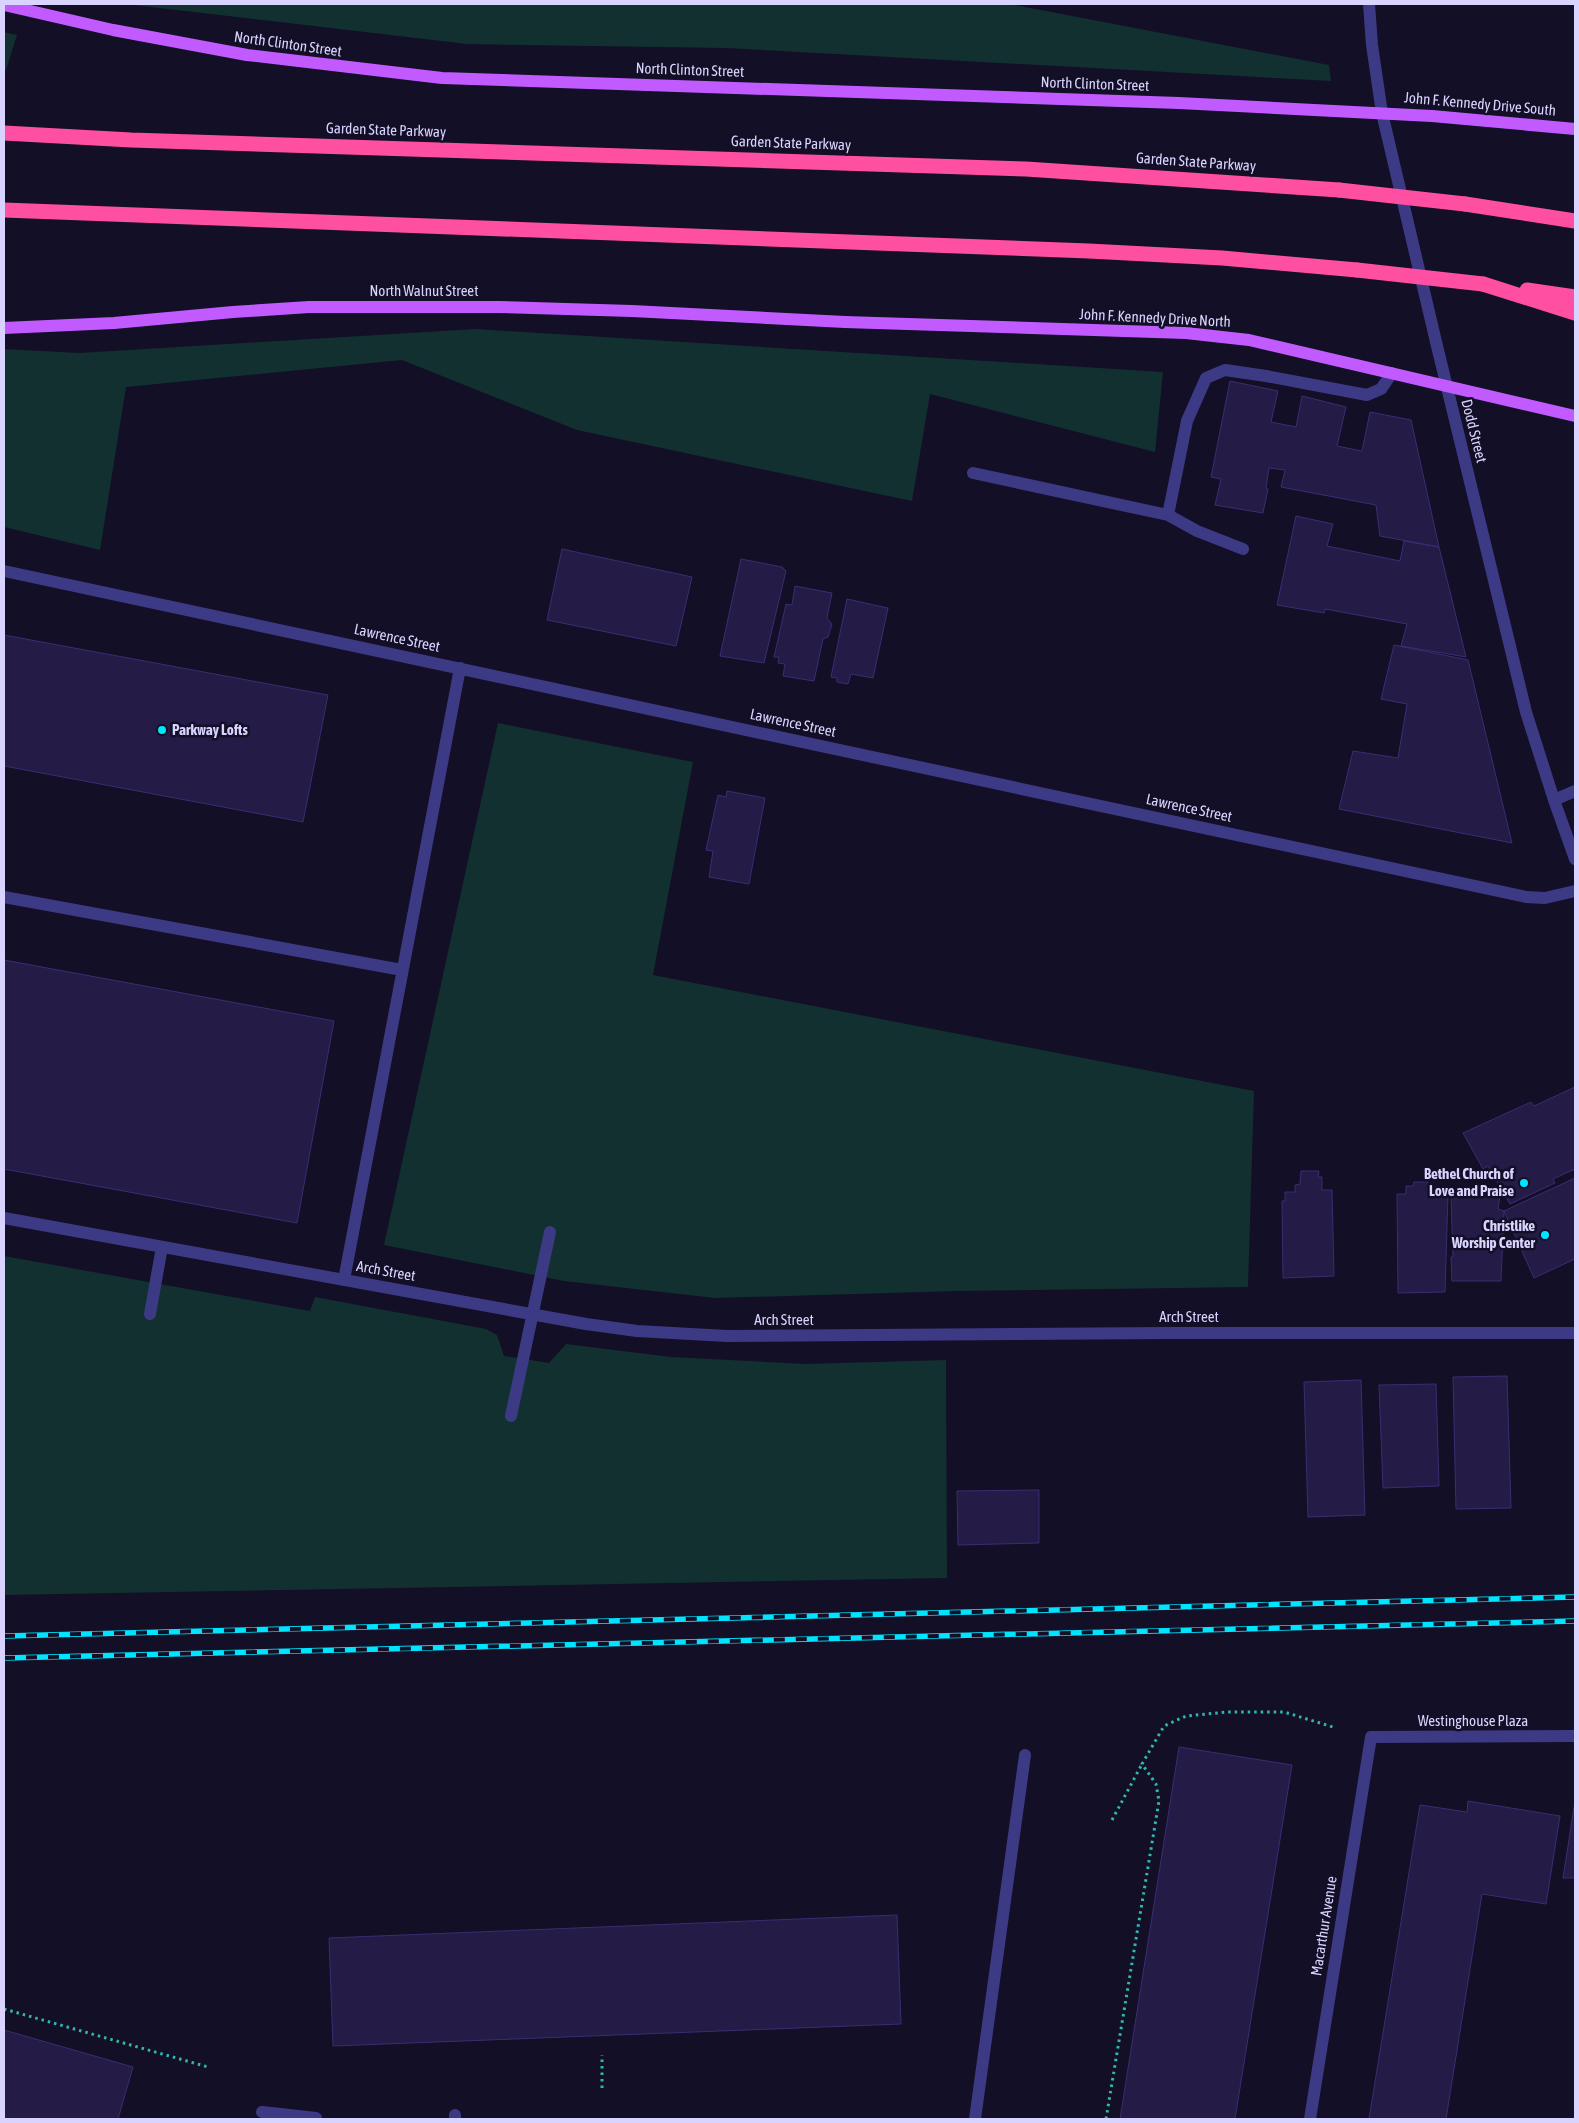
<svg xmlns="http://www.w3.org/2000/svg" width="1579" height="2123" viewBox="0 0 1579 2123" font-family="'Asap Condensed',sans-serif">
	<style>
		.green { fill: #12302f }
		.building { fill: #241b47; stroke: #3b2d73 }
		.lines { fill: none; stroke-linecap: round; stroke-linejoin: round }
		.path { stroke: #2fb8b0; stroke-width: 3; stroke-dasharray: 2.5 4; stroke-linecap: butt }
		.minor { stroke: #3d3a85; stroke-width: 12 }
		.major { stroke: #c25bff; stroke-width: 12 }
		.highway { stroke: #ff4fa3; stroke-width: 15 }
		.rail-casing { stroke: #00e5ff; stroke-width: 5.5 }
		.rail { stroke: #130f26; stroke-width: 4; stroke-dasharray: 11; stroke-linecap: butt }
		.highway-bridge { stroke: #ff4fa3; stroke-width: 15 }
		.poi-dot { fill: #00e5ff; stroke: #130f26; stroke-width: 2 }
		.labels { text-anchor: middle; stroke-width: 5; stroke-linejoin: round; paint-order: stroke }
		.street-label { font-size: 15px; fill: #d9d4ff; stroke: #130f26 }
		.poi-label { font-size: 15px; font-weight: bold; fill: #d9d4ff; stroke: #130f26; text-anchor: end }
	</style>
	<rect width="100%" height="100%" fill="#130f26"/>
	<path class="green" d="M125,4h884l320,61 2,16 -606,-33 -258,-4z
		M4,32l13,3 -11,35h-2z
		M475,329l688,43 -8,80 -225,-58 -18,107 -335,-71 -175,-70 -276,27 -26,163 -96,-23v-178l75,4z
		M498,723l195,39 -40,213 601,116 -6,196 -292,4 -241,7 -151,-17 -180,-36z
		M4,1256l306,55 5,-14 171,32 11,6 7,21 45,7 17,-19 105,13 134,7 141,-4 1,218 -943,17z"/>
	<path class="building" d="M1230,381l48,10 -7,31 25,5 6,-31 44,11 -9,39 25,5 8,-39 41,8 28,127 -59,-11 -4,-31 -95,-18 4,-17 -16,-2 -3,20 2,1 -5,24 -48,-8 6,-26 -10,-2z
		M1296,516l37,8 -6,22 73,15 4,-20 35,6 27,110 -65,-11 6,-22 -82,-15 -1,4 -47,-8z
		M562,549l130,28 -16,69 -129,-26z
		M741,559l41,8 4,4 -22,92 -44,-7z
		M795,586l37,7 -5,25 5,6 -4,13 -5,2 -9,42 -31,-5 2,-12 -7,-1 1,-6h-5l12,-53 6,1z
		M847,599l41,9 -15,70 -22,-4 -3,10 -11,-2v-4l-6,-1z
		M4,635l324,60 -25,127 -299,-56z
		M1394,645l74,15 44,183 -173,-34 14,-58 45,7 9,-54 -26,-5z
		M727,791l38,7 -16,86 -40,-7 4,-26 -7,-1 12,-55 8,2z
		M4,960l330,61 -37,202 -293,-54z
		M1575,1087v82l-22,10 2,4 -45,21 -22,-38 -5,3 -20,-36 68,-31 3,4z
		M1301,1171h18l-1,6h4v13h10l2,86 -51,2 -1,-77h3v-9h10v-7l5,-1z
		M1575,1178v81l-41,19 -30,-67z
		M1414,1182h14v4h6v8h14l-3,98 -47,1 -1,-99h9v-8h7z
		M1461,1187l28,1v6l11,1 -2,14 6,2 -3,70h-49l-1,-24h2l-2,-61 10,-1z
		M1507,1376l4,132 -55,1 -3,-132z
		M1361,1380l4,135 -57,2 -4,-135z
		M1436,1384l3,102 -56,2 -4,-103z
		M1039,1490v53l-81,2 -1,-54z
		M1179,1747l113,18 -57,354h-115z
		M1468,1801l92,15 -14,88 -64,-10 -36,225h-77l51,-314 47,7z
		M1575,1801v77h-12z
		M897,1915l4,109 -568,22 -4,-108z
		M4,2030l129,37 -15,52h-114z"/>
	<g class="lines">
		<path class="path" d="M1112,1820l30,-56
			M4,2009l204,58
			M602,2088v-33
			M1106,2119l53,-318 -3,-17 -14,-20 22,-38 22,-10 42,-4h56l49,15"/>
		<path class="minor" d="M1369,4l3,41 10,68 55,233 89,366 28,88 21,59
			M973,473l195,42 19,-94 19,-43 19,-8 41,6 101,19 14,-6 11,-16
			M1168,515l29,16 46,18
			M4,571l1522,326 19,1 30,-7
			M1554,800l21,-9
			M4,897l398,73
			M4,1218l582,106 51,7 90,5 442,-3h406
			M344,1280l116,-612
			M150,1314l12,-67
			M511,1416l39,-184
			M262,2112l54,6
			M455,2115v4
			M975,2119l50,-364
			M1310,2119l61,-382 204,-1"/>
		<path class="major" d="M4,5l109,25 134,25 195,23 737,25 253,13 143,13
			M4,328l110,-5 119,-11 76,-5h190l133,4 213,11 341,11 63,7 326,76"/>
		<path class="highway" d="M4,133l127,7 895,29 313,21
			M1465,204l110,17
			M4,210l1085,41 133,7 135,12
			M1483,284l92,29
			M1527,290l48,7"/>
		<g class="rail-casing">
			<path id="rail" d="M4,1636l1571,-39
				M4,1658l1571,-37"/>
		</g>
		<use href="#rail" class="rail"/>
		<path class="highway-bridge" d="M1339,190l126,14
			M1357,270l126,14"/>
	</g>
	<g class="poi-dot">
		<circle cx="162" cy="730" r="5"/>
		<circle cx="1524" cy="1183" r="5"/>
		<circle cx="1545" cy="1235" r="5"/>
	</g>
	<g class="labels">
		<g class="street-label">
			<text transform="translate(288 44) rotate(8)" y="5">North Clinton Street</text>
			<text transform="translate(690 70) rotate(2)" y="5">North Clinton Street</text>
			<text transform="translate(1095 84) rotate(2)" y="5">North Clinton Street</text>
			<text transform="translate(1480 104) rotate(5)" y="5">John F. Kennedy Drive South</text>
			<text transform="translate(386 130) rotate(2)" y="5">Garden State Parkway</text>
			<text transform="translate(791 143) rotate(2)" y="5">Garden State Parkway</text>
			<text transform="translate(1196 162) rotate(4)" y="5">Garden State Parkway</text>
			<text x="424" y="296">North Walnut Street</text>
			<text transform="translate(1155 318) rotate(3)" y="5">John F. Kennedy Drive North</text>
			<text transform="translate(1474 431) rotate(76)" y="5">Dodd Street</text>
			<text transform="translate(397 638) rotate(12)" y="5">Lawrence Street</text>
			<text transform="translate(793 723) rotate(12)" y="5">Lawrence Street</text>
			<text transform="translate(1189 808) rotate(12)" y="5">Lawrence Street</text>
			<text transform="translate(386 1271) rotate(10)" y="5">Arch Street</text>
			<text x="1189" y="1322">Arch Street</text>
			<text x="784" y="1325">Arch Street</text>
			<text x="1473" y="1726">Westinghouse Plaza</text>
			<text transform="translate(1324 1926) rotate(-81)" y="5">Macarthur Avenue</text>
		</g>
		<g class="poi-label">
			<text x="172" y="735" text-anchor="start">Parkway Lofts</text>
			<text x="1514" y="1179">Bethel Church of<tspan x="1514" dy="17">Love and Praise</tspan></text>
			<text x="1535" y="1231">Christlike<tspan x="1535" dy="17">Worship Center</tspan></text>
		</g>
	</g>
	<rect width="1579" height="2123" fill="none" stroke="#d9d4ff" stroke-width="10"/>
</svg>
